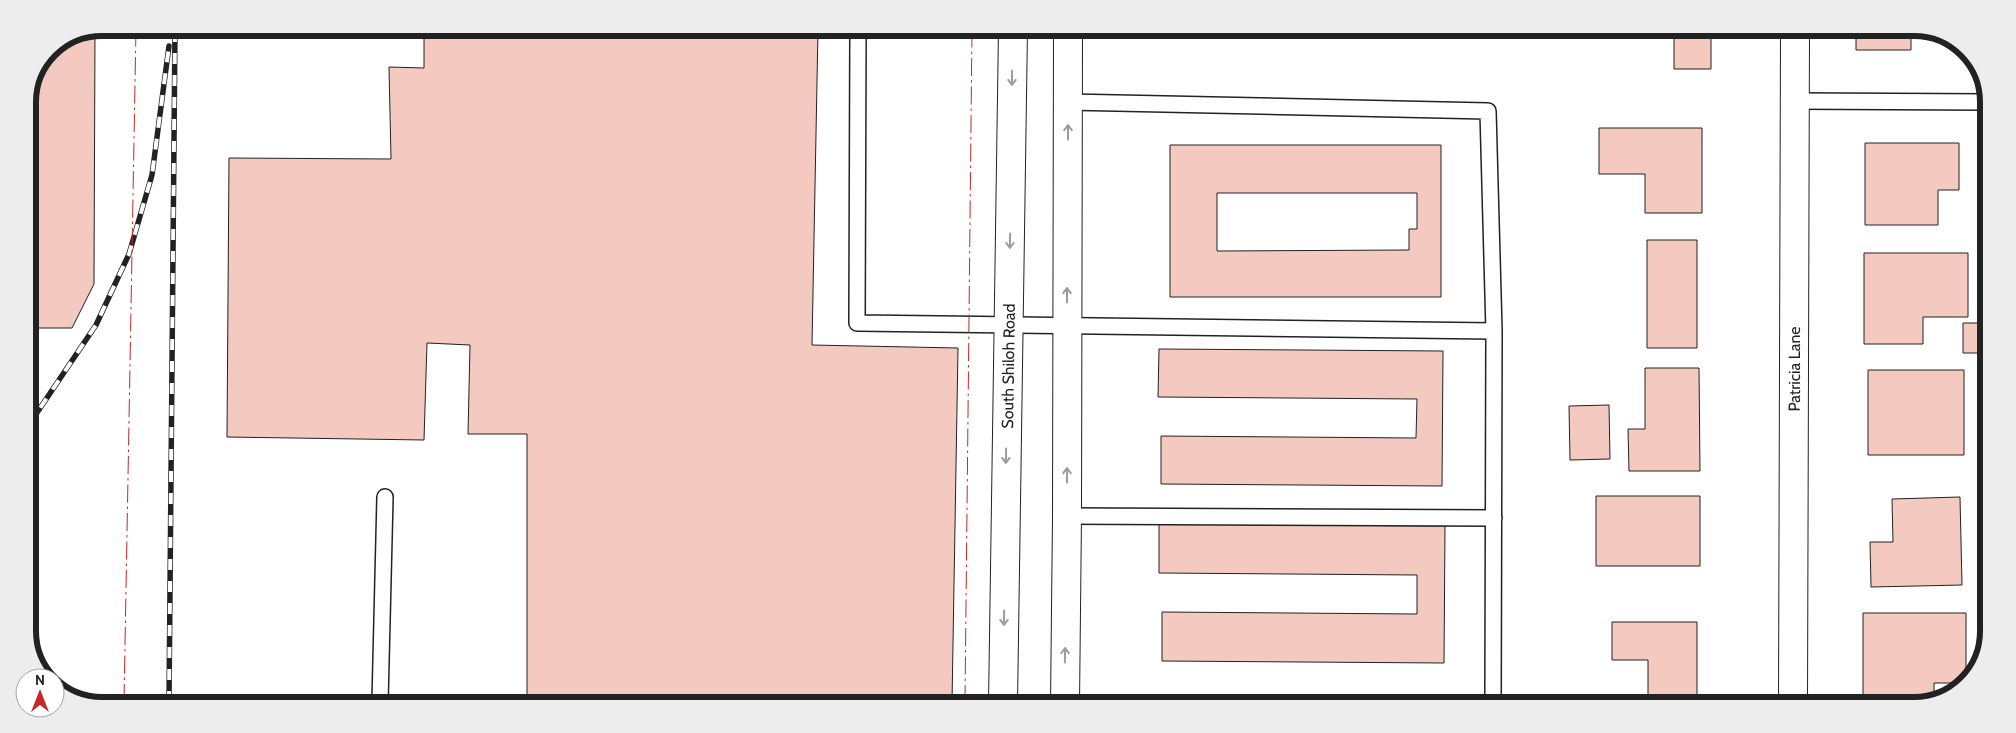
<svg xmlns="http://www.w3.org/2000/svg" width="2016" height="733" viewBox="0 0 2016 733" font-family="Cabin,sans-serif">
	<style>
		.building { fill: #f3c9c0; stroke: #222; fill-rule: evenodd }
		.lines { fill: none; stroke-linecap: round; stroke-linejoin: round }
		.lane-casing { stroke: #222; stroke-width: 18 }
		.street-casing { stroke: #222; stroke-width: 30 }
		.secondary-casing { stroke: #222; stroke-width: 30 }
		.lane { stroke: #fff; stroke-width: 15 }
		.street { stroke: #fff; stroke-width: 28 }
		.secondary { stroke: #fff; stroke-width: 28 }
		.rail-casing { stroke: #222; stroke-width: 5.5 }
		.rail { stroke: #fff; stroke-width: 4; stroke-dasharray: 11; stroke-linecap: butt }
		.power { stroke: #c62828; stroke-width: 1; stroke-dasharray: 18 4 2.5 4; stroke-linecap: butt }
		.oneway { stroke: #9c9c9c }
		.labels { text-anchor: middle; stroke-width: 4; stroke-linejoin: round; paint-order: stroke }
		.street-label { font-size: 16px; fill: #222; stroke: #fff }
		.rim { fill: none; stroke: #222; stroke-width: 6 }
	</style>
	<rect width="100%" height="100%" fill="#fff"/>
	<path class="building" d="M424,28l394,1 -6,316 146,3 -6,355h-425v-269h-59l2,-89 -43,-2 -3,97 -197,-3 2,-279 162,1 -2,-92 35,1z
		M95,30l-1,254 -22,44h-44v-230l22,-49z
		M1674,31h37v38h-37z
		M1856,31h55v19h-55z
		M1599,128h103v85h-57v-39h-46z
		M1865,143h94v47h-21v35h-73z
		M1170,145h271v152h-271zM1217,193h200v36h-8v21l-192,1z
		M1647,240h50v108h-50z
		M1864,253h104v64h-45v27h-59z
		M1963,323h24v30h-24z
		M1159,349l284,2 -1,135 -281,-2v-48l255,2 1,-39 -259,-2z
		M1645,368h54l1,103h-71l-1,-42h17z
		M1868,370h96v85h-96z
		M1609,405l1,54 -40,1 -1,-54z
		M1596,496h104v70h-104z
		M1960,497l2,88 -91,2 -1,-45h23l-1,-43z
		M1159,524l286,2 -1,137 -282,-2v-49l255,2v-39l-258,-2z
		M1863,613h103v68l-1,2h-31v16l-20,6h-51z
		M1612,622h85v83h-49v-45h-36z"/>
	<g class="lines">
		<g class="lane-casing">
			<path id="lane" d="M858,29l-1,294 637,8
				M1795,101l193,1
				M1068,102l420,9 6,220 -1,374
				M1067,516l427,2
				M380,702l5,-205"/>
		</g>
		<g class="street-casing">
			<g id="street">
				<path id="s1" d="M1793,705l2,-674"/>
			</g>
		</g>
		<g class="secondary-casing">
			<g id="secondary">
				<path id="s2" d="M1003,704l10,-675"/>
				<path d="M1065,704l2,-188 1,-486"/>
			</g>
		</g>
		<use href="#lane" class="lane"/>
		<use href="#street" class="street"/>
		<use href="#secondary" class="secondary"/>
		<g class="rail-casing">
			<path id="rail" d="M28,426l68,-101 33,-71 23,-79 17,-129
				M169,702l6,-674"/>
		</g>
		<use href="#rail" class="rail"/>
		<path class="power" d="M124,702l12,-674
			M965,703l7,-674"/>
	</g>
	<defs><path id="oneway-shaft" d="M-6 0H5M1.5-3L5.5 0L1.5 3" fill="none" stroke-width="1.6" stroke-linecap="round" stroke-linejoin="round" transform="scale(1.25)"/></defs>
	<g class="oneway">
		<use href="#oneway-shaft" transform="translate(1012 78) rotate(91)"/>
		<use href="#oneway-shaft" transform="translate(1068 132) rotate(-90)"/>
		<use href="#oneway-shaft" transform="translate(1010 241) rotate(91)"/>
		<use href="#oneway-shaft" transform="translate(1067 295) rotate(-90)"/>
		<use href="#oneway-shaft" transform="translate(1006 456) rotate(91)"/>
		<use href="#oneway-shaft" transform="translate(1067 475) rotate(-90)"/>
		<use href="#oneway-shaft" transform="translate(1004 618) rotate(91)"/>
		<use href="#oneway-shaft" transform="translate(1065 655) rotate(-89)"/>
	</g>
	<g class="labels">
		<g class="street-label">
			<text dy="6" stroke="none"><textPath href="#s2" startOffset="338">South Shiloh Road</textPath></text>
			<text dy="6" stroke="none"><textPath href="#s1" startOffset="336">Patricia Lane</textPath></text>
		</g>
	</g>
	<path d="M0 0H2016V733H0ZM102 36H1914A66 66 0 0 1 1980 102V631A66 66 0 0 1 1914 697H102A66 66 0 0 1 36 631V102A66 66 0 0 1 102 36Z" fill="#ededed" fill-rule="evenodd"/>
	<path class="rim" d="M102 36H1914A66 66 0 0 1 1980 102V631A66 66 0 0 1 1914 697H102A66 66 0 0 1 36 631V102A66 66 0 0 1 102 36Z"/>
	<g transform="translate(40 693)"><circle r="24" fill="#ffffff" stroke="#a7a7a7"/>
	<path d="M0-4L9 19L0 12L-9 19Z" fill="#c62828"/>
	<text y="-8" font-size="14" font-weight="bold" text-anchor="middle" fill="#222222">N</text>
	</g>
</svg>
